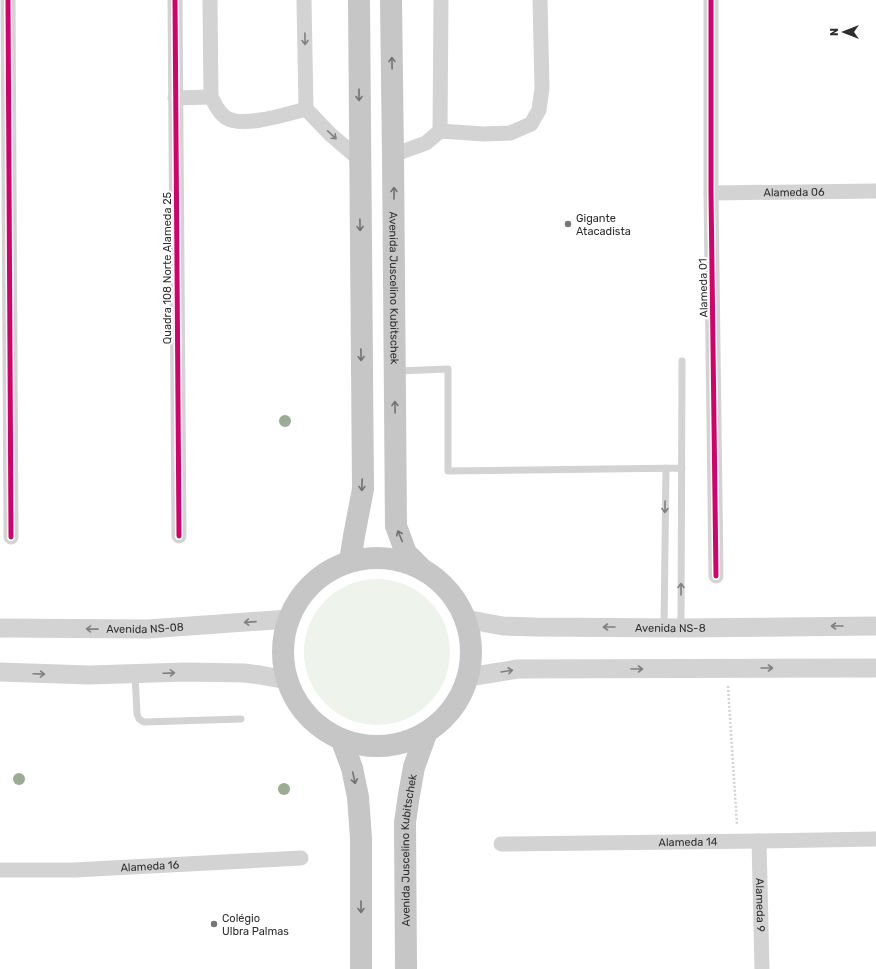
<svg xmlns="http://www.w3.org/2000/svg" width="876" height="969" viewBox="0 0 876 969" font-family="Rubik,sans-serif">
	<style>
		.green { fill: #eef4ec }
		.lines { fill: none; stroke-linecap: round; stroke-linejoin: round }
		.path { stroke: #d3d3d3; stroke-width: 2.5; stroke-dasharray: 2 2; stroke-linecap: butt }
		.service { stroke: #d3d3d3; stroke-width: 7 }
		.minor { stroke: #d3d3d3; stroke-width: 15 }
		.tertiary { stroke: #d3d3d3; stroke-width: 19 }
		.primary { stroke: #c6c6c6; stroke-width: 22 }
		.cycleway-casing { stroke: #fff; stroke-width: 8 }
		.cycleway { stroke: #d6006c; stroke-width: 5 }
		.tree { fill: #9aac94 }
		.oneway { stroke: #808080 }
		.oneway2 { stroke: #727272 }
		.poi-dot { fill: #777; stroke: #fff; stroke-width: 1.5 }
		.labels { text-anchor: middle; stroke-width: 4; stroke-linejoin: round; paint-order: stroke }
		.street-label { font-size: 11px; fill: #2e2e2e; stroke: #fff }
		.poi-label { font-size: 11px; fill: #2e2e2e; stroke: #fff; text-anchor: start }
	</style>
	<rect width="100%" height="100%" fill="#fff"/>
	<path class="green" d="M304 652a73 73 0 1 1 146 0a73 73 0 1 1-146 0Z"/>
	<g class="lines">
		<path class="path" d="M728,686l9,139"/>
		<path class="service" d="M397,371l51,-2v102l234,-3
			M681,627l1,-266
			M664,628l2,-160
			M135,674l2,40 2,5 5,3 97,-3"/>
		<g class="minor">
			<path d="M8,0l3,537"/>
			<path d="M175,0l4,536"/>
			<path d="M210,0l1,97c4,7 7,15 14,20 16,12 62,-3 81,-8"/>
			<path d="M304,0l2,109 24,25 29,25"/>
			<path d="M711,0v193l5,383"/>
			<path d="M175,98l36,-1"/>
			<path d="M440,131l1,-131"/>
			<path d="M393,155l33,-12 14,-12 44,3 26,-1 21,-9 8,-14 3,-22 -2,-88"/>
			<path id="s1" d="M711,193l165,-2"/>
			<path id="s2" d="M759,841l3,128"/>
			<path id="s3" d="M501,844l258,-3 117,-2"/>
			<path id="s4" d="M0,870h74l227,-12"/>
		</g>
		<g class="tertiary">
			<path id="s5" d="M465,619l38,7 33,1 145,1 195,-2"/>
			<path id="s6" d="M0,628l148,1 141,-10"/>
			<path d="M0,672l89,3 97,-3 58,1 16,2 27,5"/>
			<path d="M468,677l50,-8 358,-1"/>
		</g>
		<g class="primary">
			<path id="s7" d="M391,0l2,155 3,371 10,27 15,15"/>
			<circle cx="377" cy="652" r="94"/>
			<path d="M350,561l4,-25 9,-47 -4,-489"/>
			<path d="M342,741l10,27 6,29 3,41v131"/>
			<path id="s8" d="M406,969l-1,-147 4,-27 5,-28 12,-33"/>
		</g>
		<g class="cycleway-casing">
			<path id="cycleway" d="M8,0l3,537
				M175,0l4,536
				M711,0v193l5,383"/>
		</g>
		<use href="#cycleway" class="cycleway"/>
	</g>
	<g class="tree">
		<circle cx="285" cy="421" r="6"/>
		<circle cx="19" cy="779" r="6"/>
		<circle cx="284" cy="789" r="6"/>
	</g>
	<defs><path id="oneway-shaft" d="M-6 0H5M1.5-3L5.5 0L1.5 3" fill="none" stroke-width="1.6" stroke-linecap="round" stroke-linejoin="round"/></defs>
	<g class="oneway">
		<use href="#oneway-shaft" transform="translate(305 39) rotate(89)"/>
		<use href="#oneway-shaft" transform="translate(332 135) rotate(43)"/>
		<use href="#oneway-shaft" transform="translate(665 507) rotate(91)"/>
		<use href="#oneway-shaft" transform="translate(681 589) rotate(-90)"/>
		<use href="#oneway-shaft" transform="translate(250 622) rotate(176)"/>
		<use href="#oneway-shaft" transform="translate(837 626) rotate(180)"/>
		<use href="#oneway-shaft" transform="translate(609 627) rotate(-180)"/>
		<use href="#oneway-shaft" transform="translate(92 629) rotate(-179)"/>
		<use href="#oneway-shaft" transform="translate(767 668)"/>
		<use href="#oneway-shaft" transform="translate(637 669)"/>
		<use href="#oneway-shaft" transform="translate(507 671) rotate(-9)"/>
		<use href="#oneway-shaft" transform="translate(169 673) rotate(-2)"/>
		<use href="#oneway-shaft" transform="translate(39 674) rotate(2)"/>
	</g>
	<g class="oneway2">
		<use href="#oneway-shaft" transform="translate(392 63) rotate(-91)"/>
		<use href="#oneway-shaft" transform="translate(359 95) rotate(90)"/>
		<use href="#oneway-shaft" transform="translate(394 193) rotate(-90)"/>
		<use href="#oneway-shaft" transform="translate(360 225) rotate(89)"/>
		<use href="#oneway-shaft" transform="translate(361 355) rotate(89)"/>
		<use href="#oneway-shaft" transform="translate(395 407) rotate(-91)"/>
		<use href="#oneway-shaft" transform="translate(362 485) rotate(92)"/>
		<use href="#oneway-shaft" transform="translate(400 536) rotate(-112)"/>
		<use href="#oneway-shaft" transform="translate(354 778) rotate(78)"/>
		<use href="#oneway-shaft" transform="translate(361 907) rotate(90)"/>
	</g>
	<g class="poi-dot">
		<circle cx="568" cy="224" r="4"/>
		<circle cx="214" cy="924" r="4"/>
	</g>
	<g class="labels">
		<g class="street-label">
			<text dy="4" stroke="none"><textPath href="#s1" startOffset="83">Alameda 06</textPath></text>
			<text transform="translate(167 268) rotate(-90)" y="4">Quadra 108 Norte Alameda 25</text>
			<text dy="4" stroke="none"><textPath href="#s7" startOffset="288">Avenida Juscelino Kubitschek</textPath></text>
			<text transform="translate(703 288) rotate(-91)" y="4">Alameda 01</text>
			<text dy="4" stroke="none"><textPath href="#s6" startOffset="145">Avenida NS-08</textPath></text>
			<text dy="4" stroke="none"><textPath href="#s5" startOffset="206">Avenida NS-8</textPath></text>
			<text dy="4" stroke="none"><textPath href="#s3" startOffset="187">Alameda 14</textPath></text>
			<text dy="4" stroke="none"><textPath href="#s8" startOffset="119">Avenida Juscelino Kubitschek</textPath></text>
			<text dy="4" stroke="none"><textPath href="#s4" startOffset="150">Alameda 16</textPath></text>
			<text dy="4" stroke="none"><textPath href="#s2" startOffset="64">Alameda 9</textPath></text>
		</g>
		<g class="poi-label">
			<text x="576" y="222">Gigante<tspan x="576" dy="13">Atacadista</tspan></text>
			<text x="222" y="922">Colégio<tspan x="222" dy="13">Ulbra Palmas</tspan></text>
		</g>
	</g>
	<g transform="translate(844 32) rotate(270)" stroke="#ffffff" stroke-width="3" paint-order="stroke">
	<path d="M0-3L7 15L0 10L-7 15Z" fill="#2e2e2e"/>
	<text y="-6" font-size="11" font-weight="bold" text-anchor="middle" fill="#2e2e2e">N</text>
	</g>
</svg>
